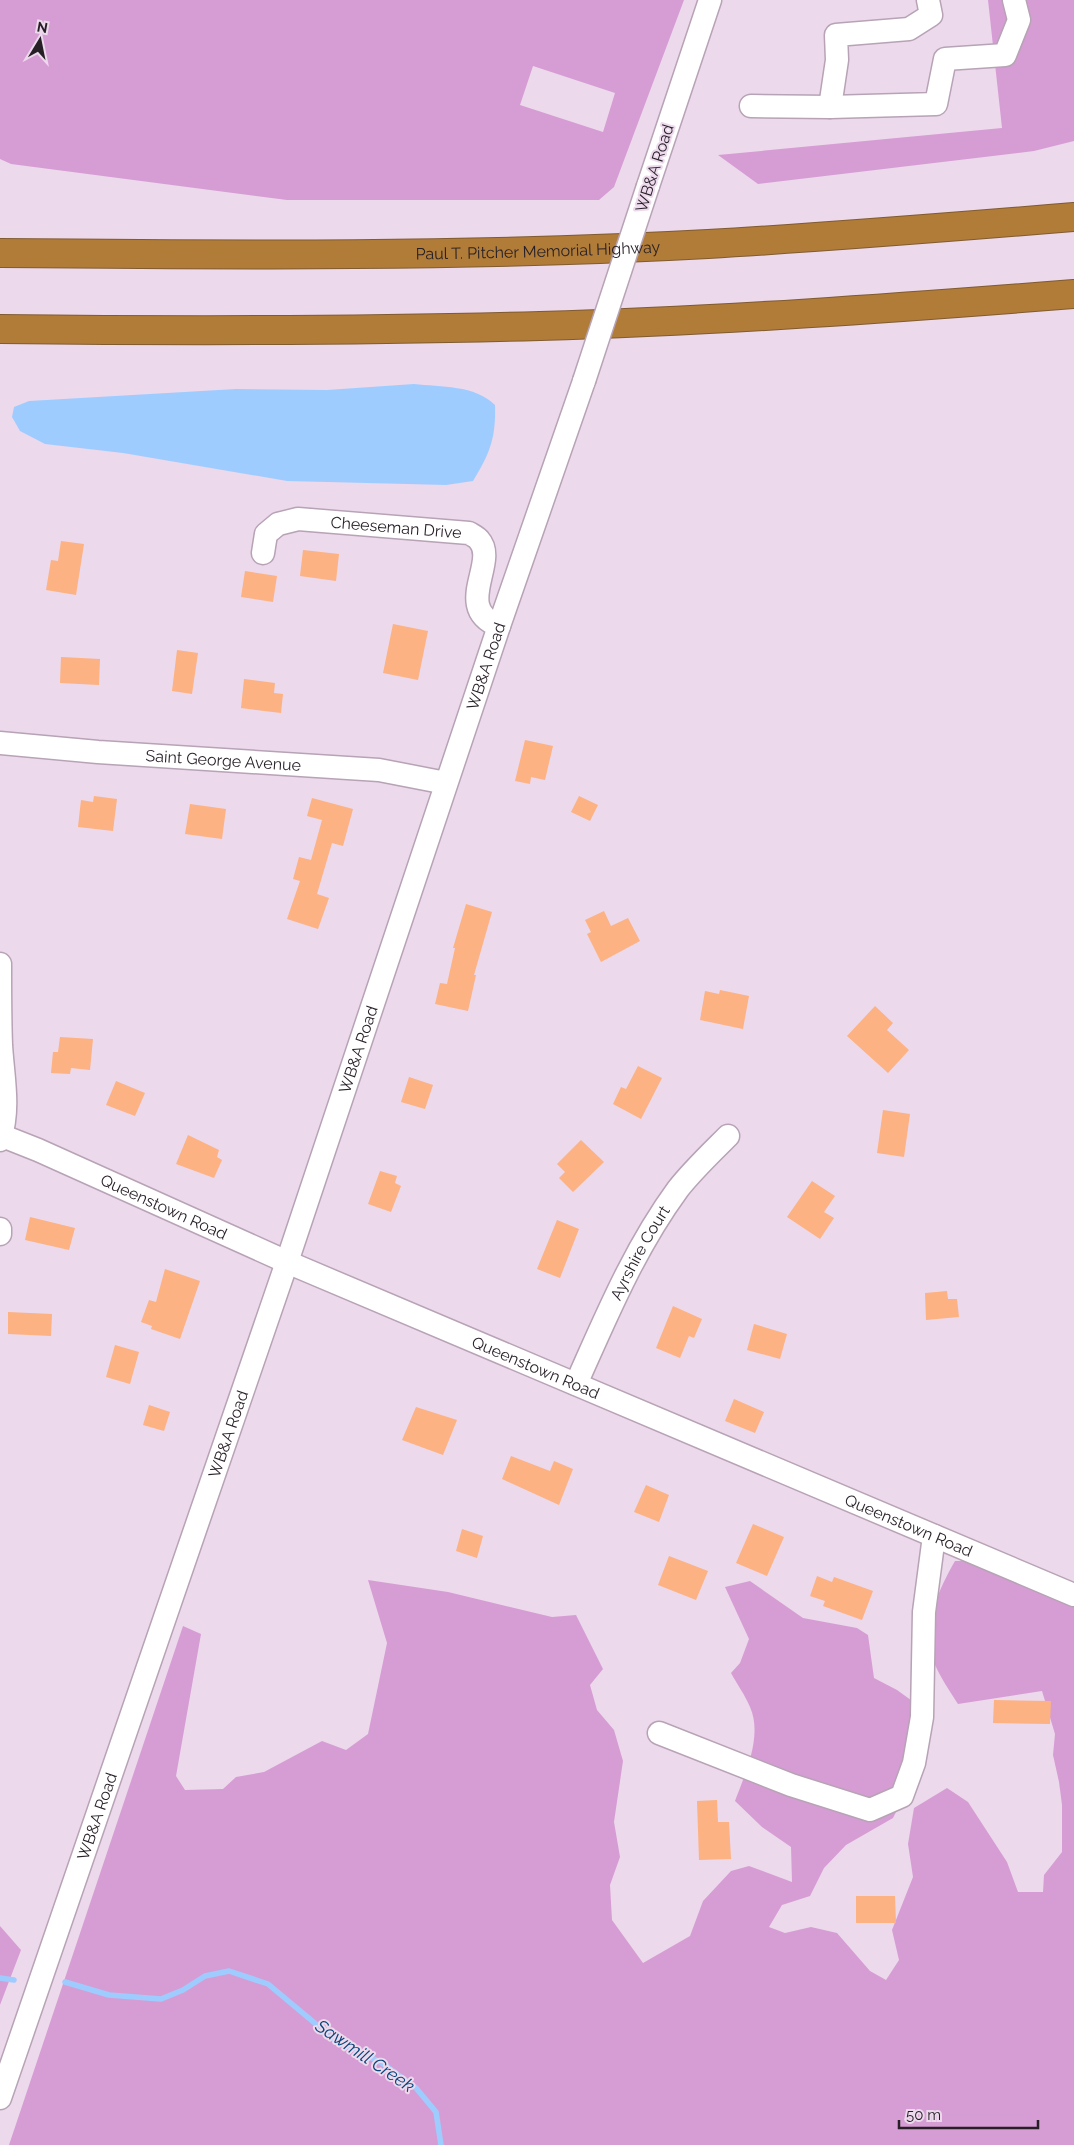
<svg xmlns="http://www.w3.org/2000/svg" width="1074" height="2145" viewBox="0 0 1074 2145" font-family="Raleway,sans-serif">
	<style>
		.green { fill: #d69dd4; fill-rule: evenodd }
		.water { fill: #9fccff }
		.lines { fill: none; stroke-linecap: round; stroke-linejoin: round }
		.stream { stroke: #9fccff; stroke-width: 5.5 }
		.building { fill: #fcb282 }
		.minor-casing { stroke: #b7a3b5; stroke-width: 25 }
		.highway-casing { stroke: #805b31; stroke-width: 30 }
		.minor { stroke: #fff; stroke-width: 22 }
		.highway { stroke: #b07c37; stroke-width: 28 }
		.minor-bridge-casing { stroke: #b7a3b5; stroke-width: 25; stroke-linecap: butt }
		.minor-bridge { stroke: #fff; stroke-width: 22 }
		.labels { text-anchor: middle; stroke-width: 4; stroke-linejoin: round; paint-order: stroke }
		.street-label { font-size: 16px; fill: #261f26; stroke: #edd9ec }
		.water-label { font-size: 18px; font-style: italic; fill: #07447b; stroke: #edd9ec }
	</style>
	<rect width="100%" height="100%" fill="#edd9ec"/>
	<path class="green" d="M0,0h684l-70,187 -15,13h-312l-276,-36 -11,-5zM533,66l82,27 -12,39 -83,-27z
		M988,0h86v141l-40,10 -276,33 -40,-29 284,-27z
		M955,1561h24l95,44v540h-1065l174,-519 18,8 -25,142 9,14 38,-1 13,-12 28,-5 58,-31 24,9 22,-16 19,-91 -19,-63 80,12 104,25 24,-2 27,54 -13,16 7,25 17,20 9,31 -9,61 6,35 -10,28 2,35 31,43 47,-27 13,-35 28,-30 18,-5 43,16 -1,-35 -29,-20 -27,-26c10,-27 28,-65 15,-94 -5,-12 -13,-23 -19,-34l9,-10 9,-24 -24,-52 25,-6 53,37 54,10 11,7 6,43 23,12 36,26 -16,54 -24,48 -47,27 -22,23 -14,28 -28,9 -13,22 16,6 26,-6 26,6 33,38 16,9 13,-20 -7,-30 21,-53 -5,-33 6,-36 33,-20 21,14 39,60 11,30h25l1,-17 18,-23v-47l-3,-23 -6,-27 2,-21 -13,-43 -84,13c-9,-14 -26,-39 -28,-55 -4,-31 10,-62 25,-88z
		M0,1926l21,24 -21,55z"/>
	<path class="water" d="M414,384c27,3 61,1 81,21 1,33 -5,48 -22,76l-27,4 -159,-4 -164,-28 -78,-9 -25,-13 -8,-14 2,-10 15,-6 207,-12 91,1z"/>
	<g class="lines">
		<path class="stream" d="M0,1978l14,2
			M65,1982l44,13 52,4 22,-9 22,-14 24,-5 39,13 67,56 47,23 34,25 20,24 5,33"/>
	</g>
	<path class="building" d="M61,541l23,3 -8,51 -30,-5 5,-30 7,1z
		M303,550l36,4 -3,27 -36,-5z
		M245,571l32,5 -4,26 -32,-5z
		M393,624l35,7 -10,49 -35,-7z
		M177,650l21,3 -6,41 -20,-3z
		M61,657l39,2 -1,26 -39,-2z
		M244,679l31,4 -1,10 9,1 -2,19 -40,-5z
		M525,740l28,6 -8,34 -14,-3 -1,7 -15,-3z
		M94,796l23,3 -4,32 -35,-4 3,-27 12,2z
		M579,796l19,9 -8,16 -19,-9z
		M312,798l41,11 -10,37 -11,-3 -15,51 12,4 -11,31 -31,-10 13,-38 -7,-2 6,-22 12,3 11,-40 -15,-4z
		M190,804l36,5 -4,30 -37,-5z
		M466,904l26,8 -18,63h2l-8,36 -33,-7 5,-21 7,1 8,-36h-2z
		M604,911l7,15 17,-8 12,23 -39,21 -14,-28 4,-2 -6,-12z
		M720,990l29,6 -6,33 -43,-9 5,-29 14,3z
		M875,1006l18,17 -6,7 22,20 -21,23 -41,-37z
		M60,1037l33,2 -3,31 -19,-2 -1,6 -19,-1 2,-21h5z
		M638,1066l24,12 -21,41 -28,-15 8,-17 5,2z
		M409,1077l24,8 -8,24 -24,-7z
		M116,1081l29,12 -10,23 -29,-11z
		M883,1110l27,4 -6,43 -27,-4z
		M188,1135l31,15 -2,7 5,3 -8,18 -38,-14z
		M581,1140l23,22 -31,30 -14,-14 6,-6 -8,-8z
		M380,1171l17,5 -2,7 6,3 -10,26 -23,-8z
		M812,1181l23,15 -11,16 10,6 -14,21 -33,-22z
		M30,1217l45,11 -6,22 -44,-10z
		M557,1220l22,9 -19,49 -23,-9z
		M165,1269l35,12 -20,58 -29,-10 1,-3 -11,-4 8,-22 7,2z
		M947,1291l1,8h9l2,18 -33,3 -1,-27z
		M673,1306l29,13 -8,19 -5,-2 -9,22 -24,-10z
		M8,1312l44,2 -1,22 -43,-2z
		M754,1324l33,10 -7,25 -33,-9z
		M115,1345l24,7 -9,32 -24,-7z
		M734,1399l30,13 -9,21 -30,-12z
		M149,1405l21,7 -6,19 -21,-6z
		M416,1407l41,13 -14,35 -41,-15z
		M511,1456l39,15 4,-10 19,8 -14,36 -57,-26z
		M646,1485l23,10 -10,27 -25,-10z
		M753,1524l31,13 -17,39 -31,-13z
		M462,1529l21,7 -6,22 -21,-7z
		M669,1556l39,15 -12,29 -38,-15z
		M817,1576l15,6 2,-5 39,14 -11,29 -39,-14 2,-5 -15,-5z
		M994,1700l57,1 -1,23 -57,-1z
		M717,1800l1,22h11l2,37 -32,1 -2,-59z
		M856,1896h39l1,27h-40z"/>
	<g class="lines">
		<g class="minor-casing">
			<g id="minor">
				<path d="M751,106l79,1 106,-3 9,-45 60,-4 14,-35 -5,-20"/>
				<path d="M830,107l7,-47 -1,-25 73,-6 22,-14 -3,-15"/>
				<path d="M648,186l62,-186"/>
				<path id="s1" d="M263,553l3,-19 12,-10 20,-5 171,14c3,2 8,4 10,7 20,22 -27,68 20,86"/>
				<path id="s2" d="M0,743l98,9 281,18 67,13"/>
				<path d="M0,964c0,27 0,54 1,81 2,33 9,62 -1,95"/>
				<path id="s3" d="M0,1135l38,15 249,112 787,333"/>
				<path d="M0,1229v5"/>
				<path id="s4" d="M576,1384c30,-67 58,-135 102,-195 15,-19 33,-36 50,-53"/>
				<path d="M659,1733l132,52 79,25 32,-14 12,-33 8,-46 2,-105 10,-76"/>
				<path id="s5" d="M0,2098l287,-836 212,-636 85,-245"/>
			</g>
		</g>
		<g class="highway-casing">
			<g id="highway">
				<path id="s6" d="M0,253c236,2 472,4 708,-9 122,-7 244,-17 366,-27"/>
				<path d="M0,329c180,2 360,2 540,-3 178,-5 356,-18 534,-32"/>
			</g>
		</g>
		<use href="#minor" class="minor"/>
		<use href="#highway" class="highway"/>
		<g class="minor-bridge-casing">
			<path id="minor-bridge" d="M584,381l64,-195"/>
		</g>
		<use href="#minor-bridge" class="minor-bridge"/>
	</g>
	<g class="labels">
		<g class="street-label">
			<text transform="translate(654 168) rotate(-72)" y="6">WB&amp;A Road</text>
			<text dy="6" stroke="none"><textPath href="#s6" startOffset="538">Paul T. Pitcher Memorial Highway</textPath></text>
			<text dy="6" stroke="none"><textPath href="#s1" startOffset="154">Cheeseman Drive</textPath></text>
			<text dy="6" stroke="none"><textPath href="#s5" startOffset="1512">WB&amp;A Road</textPath></text>
			<text dy="6" stroke="none"><textPath href="#s2" startOffset="224">Saint George Avenue</textPath></text>
			<text dy="6" stroke="none"><textPath href="#s5" startOffset="1108">WB&amp;A Road</textPath></text>
			<text dy="6" stroke="none"><textPath href="#s3" startOffset="179">Queenstown Road</textPath></text>
			<text dy="6" stroke="none"><textPath href="#s4" startOffset="146">Ayrshire Court</textPath></text>
			<text dy="6" stroke="none"><textPath href="#s3" startOffset="584">Queenstown Road</textPath></text>
			<text dy="6" stroke="none"><textPath href="#s5" startOffset="702">WB&amp;A Road</textPath></text>
			<text dy="6" stroke="none"><textPath href="#s3" startOffset="989">Queenstown Road</textPath></text>
			<text dy="6" stroke="none"><textPath href="#s5" startOffset="298">WB&amp;A Road</textPath></text>
		</g>
		<g class="water-label">
			<text transform="translate(365 2056) rotate(34)" y="6">Sawmill Creek</text>
		</g>
	</g>
	<g transform="translate(40 40) rotate(10)" stroke="#edd9ec" stroke-width="4" paint-order="stroke">
	<path d="M0-4L9 19L0 12L-9 19Z" fill="#261f26"/>
	<text y="-8" font-size="14" font-weight="bold" text-anchor="middle" fill="#261f26">N</text>
	</g>
	<path d="M899 2120v8h139v-8" fill="none" stroke="#261f26" stroke-width="2.5"/>
	<text x="906" y="2120" font-size="15" fill="#261f26" stroke="#edd9ec" stroke-width="4" paint-order="stroke">50 m</text>
</svg>
